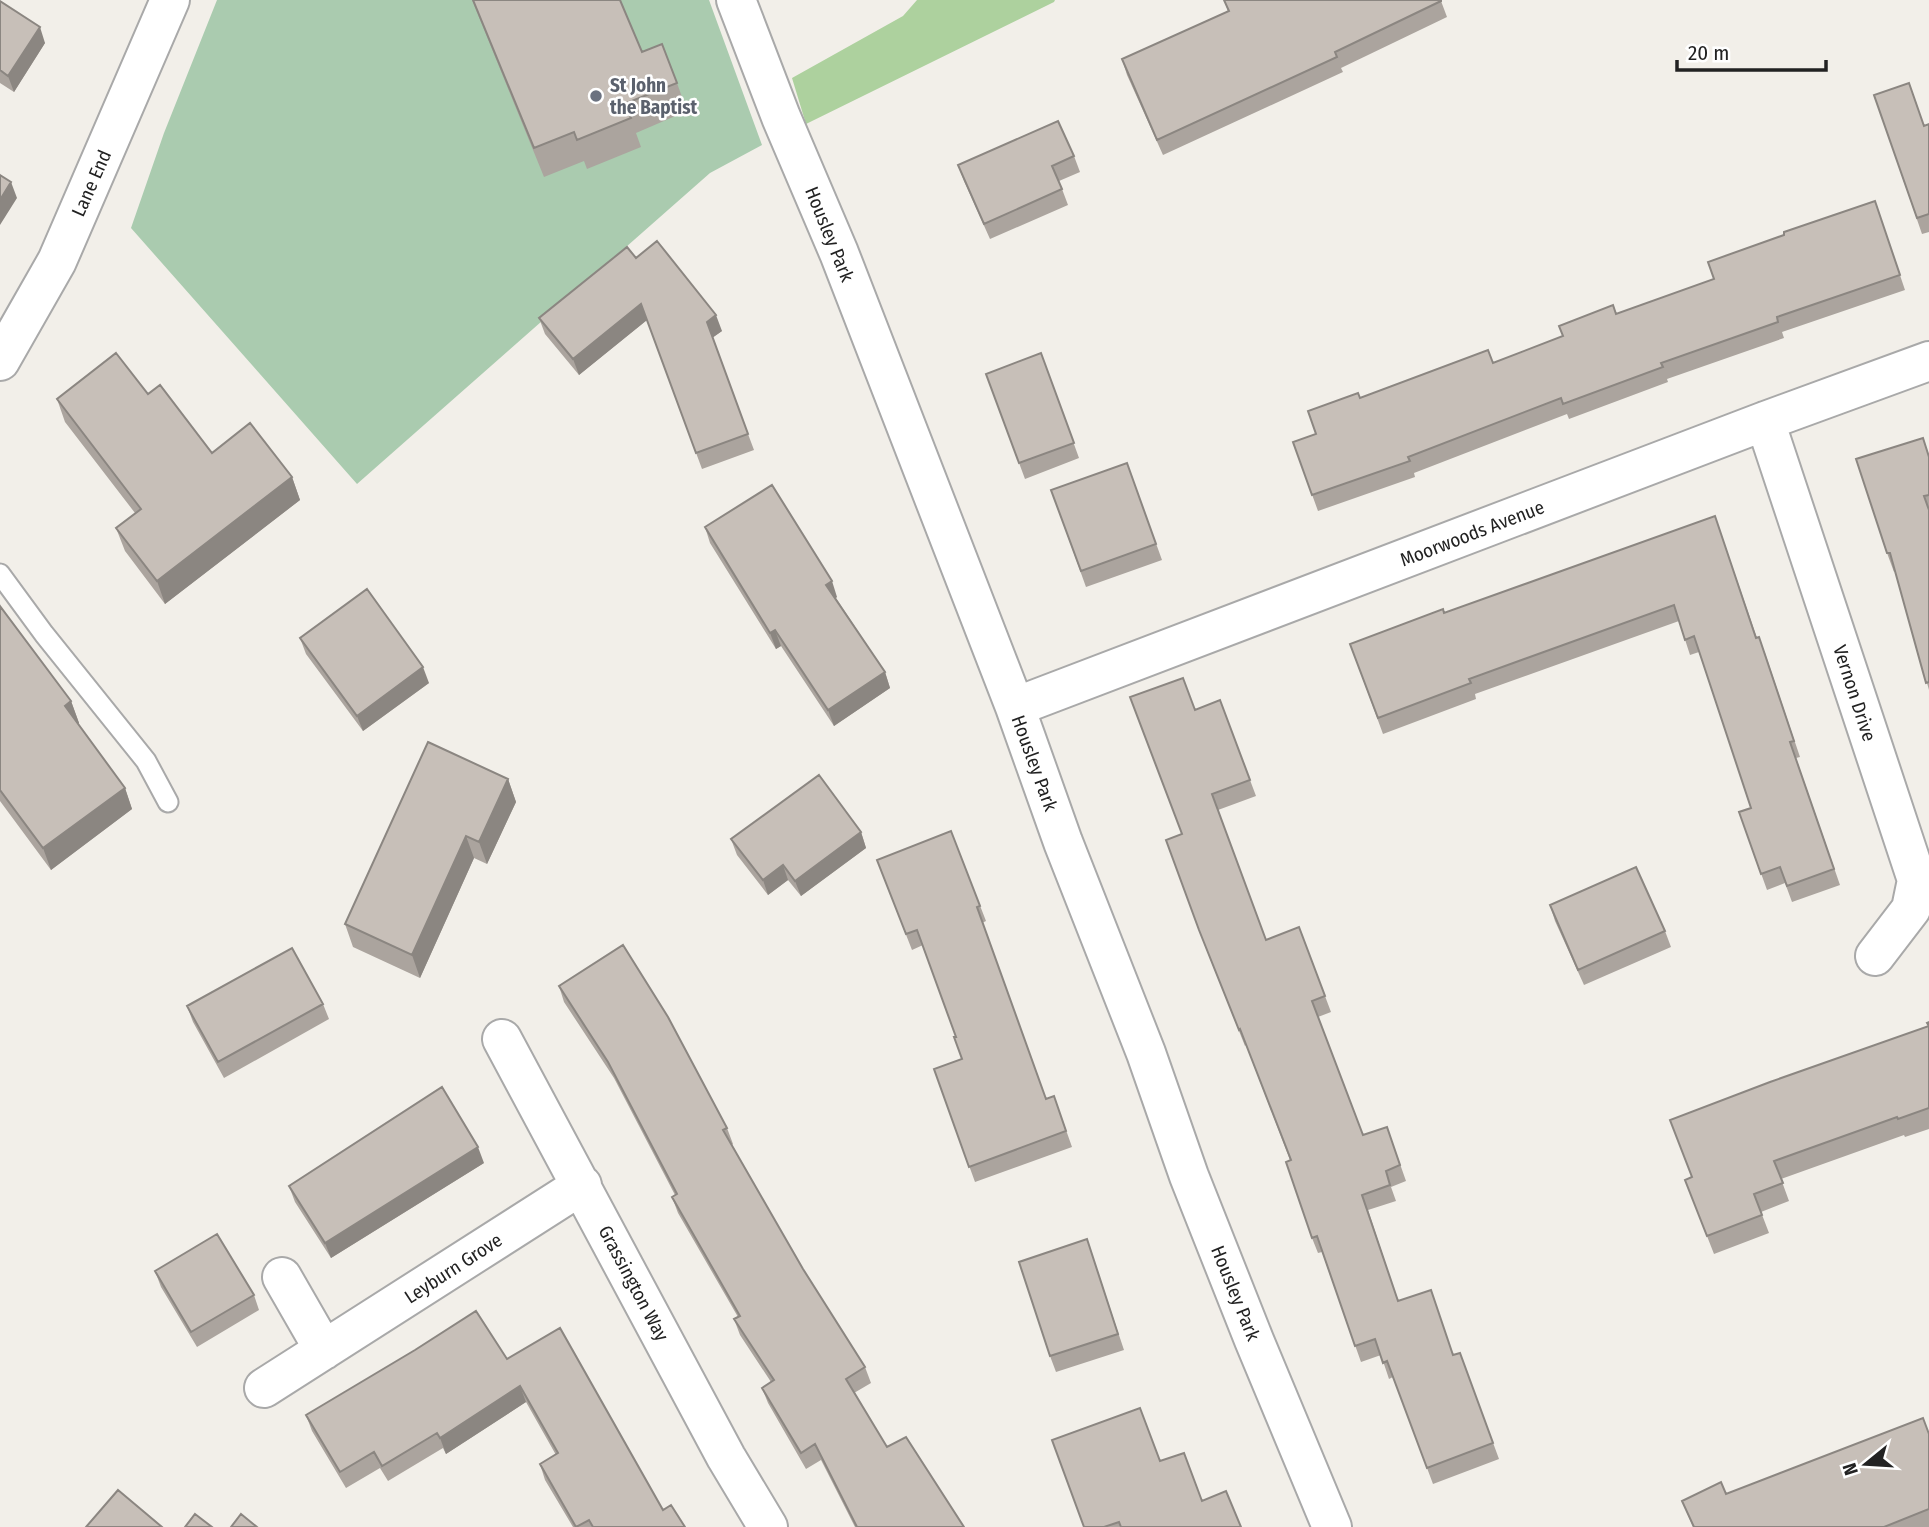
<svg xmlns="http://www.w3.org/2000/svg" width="1929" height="1527" viewBox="0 0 1929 1527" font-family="'Fira Sans Condensed',sans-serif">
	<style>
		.forest { fill: #add19e }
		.cemetery { fill: #aacbaf }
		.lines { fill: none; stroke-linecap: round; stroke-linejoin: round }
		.service-casing { stroke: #a9a9a9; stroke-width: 23 }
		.minor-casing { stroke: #a9a9a9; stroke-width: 42 }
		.tertiary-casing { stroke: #a9a9a9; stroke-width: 42 }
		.service { stroke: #fff; stroke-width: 19 }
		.minor { stroke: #fff; stroke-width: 38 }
		.tertiary { stroke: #fff; stroke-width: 38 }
		.wall { fill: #aba49e }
		.shaded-wall { fill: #8b8681 }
		.building { fill: #c7bfb8; stroke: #8b8681; stroke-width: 2 }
		.worship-dot { fill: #6b7280; stroke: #fff; stroke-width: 2.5 }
		.labels { text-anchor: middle; stroke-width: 5; stroke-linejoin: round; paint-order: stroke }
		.worship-label { font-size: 19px; font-weight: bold; fill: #5b616d; stroke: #fff; text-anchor: start }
		.street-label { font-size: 19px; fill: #222; stroke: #fff }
	</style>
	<rect width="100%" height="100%" fill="#f2efe9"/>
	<path class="forest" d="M917,0h138l-1,2 -248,122 -14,-46 111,-62z"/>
	<path class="cemetery" d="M217,0h492l53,145 -52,28 -353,311 -226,-256 33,-95z"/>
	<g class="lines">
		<g class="service-casing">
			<path id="service" d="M0,574l44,60 102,127 22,41"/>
		</g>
		<g class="minor-casing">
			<path id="minor" d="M736,0l45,117 58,136 176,454 48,135 83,211 43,123 65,164 78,187
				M1765,421l152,459 -6,29 -36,47
				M1015,707l750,-286 164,-60
				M502,1039l224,418 42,70
				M282,1277l42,73
				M264,1388l318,-203"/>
		</g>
		<g class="tertiary-casing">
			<path id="tertiary" d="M0,361l57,-100 113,-261"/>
		</g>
		<use href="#service" class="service"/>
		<use href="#minor" class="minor"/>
		<use href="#tertiary" class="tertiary"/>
	</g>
	<path class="wall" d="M472,0h148l22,52 35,31 10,28 -51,22 5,14 -54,22 -3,-8 -40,16z
		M1224,0l217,1 6,16 -106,51 2,4 -180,83 -36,-80 -5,-16 106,-48z
		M0,1l45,42 -31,49 -14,-9z
		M1874,95l50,31 5,-2v108l-7,2z
		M1074,156l6,16 -21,9 9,24 -78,34 -26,-58 -6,-16z
		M1875,201l30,89 -123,42 2,6 -117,41 1,3 -99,37 -2,-5 -153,59 1,4 -97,34 -25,-69 23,-8 44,-36 133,-35 70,-27 53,-22 98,-35z
		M636,258l86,73 -10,7 42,112 -52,19 -55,-149 -68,55 -34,-41 -6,-16z
		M1041,353l38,105 -54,21 -39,-105z
		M57,399l155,54 80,24 8,23 -135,104 -40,-53 -9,-23 19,-15 -70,-91z
		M1923,438l6,17v235l-34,-119 -1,1 -7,-19z
		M1127,463l35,97 -76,27 -35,-97z
		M1715,516l42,122 8,15 35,104 -4,1 44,127 -48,17 -7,-19 -18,7 -28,-78 12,-4 -52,-156 -9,3 -11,-34 -204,73 1,5 -93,35 -33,-90 94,-31z
		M705,527l132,70 -1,1 49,74 5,16 -56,38 -53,-80 -5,3 -66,-106z
		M0,606l71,95 8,22 -1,1 47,64 7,21 -81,61 -51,-69z
		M300,638l129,45 -66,48 -57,-77z
		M1220,700l36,96 -38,14 48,130 33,-13 32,85 -13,5 45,118 24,-8 19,54 -15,6 5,14 -28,9 30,91 56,54 6,-2 39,106 -66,25 -40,-107 -4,2 -8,-24 -20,7 -39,-110 -4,1 -6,-15 -22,-78 -44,-115 -1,1 -40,-100 -39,-106 16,-6 13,-124z
		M508,779l8,23 -29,62 -13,-6 -54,120 -67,-31 -8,-23z
		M951,831l35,90 -4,2 64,176 8,-3 18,51 -97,35 -41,-113 28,-10 -6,-22 -33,-92 -11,5 -29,-74z
		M861,832l5,16 -65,48 -13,-16 -20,15 -31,-40 -6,-16z
		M1550,905l115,26 6,16 -87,38 -29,-64z
		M559,986l168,142 6,16 -1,1 71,124 62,98 6,16 -17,10 33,54 77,80h-109l-34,-67 -15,9 -38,-66 -6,-15 9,-6 -31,-47 -6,-16 4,-2 -60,-104 -6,-16 3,-2 -61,-117 -50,-76z
		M323,1004l6,15 -105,59 -31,-56 -6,-16z
		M1929,1022v107l-24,8 -1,-2 -123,44 8,22 -28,11 8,21 -55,21 -29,-74 7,-2 237,-152z
		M484,1163l-153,95 -36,-56 -6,-16z
		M1087,1239l37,111 -68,22 -6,-16z
		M155,1271l99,24 5,15 -62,37 -36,-60z
		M507,1359l156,151 22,17h-112l-28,-47 -5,-16 16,-9 -30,-53 -80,52 -3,-6 -55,33 -8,-13 -34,20 -34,-57 -6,-16z
		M1929,1434v93h-236l-11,-26 44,-7z
		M1160,1461l42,40 39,26h-157z"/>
	<path class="shaded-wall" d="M40,27l5,16 -31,49 -6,-16z
		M11,182l6,16 -17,27v-25z
		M641,304l6,16 -68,55 -6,-16z
		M716,315l6,16 -10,7 -5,-16z
		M292,477l8,23 -135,104 -8,-23z
		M832,581l5,16 -5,3 -6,-15z
		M775,630l6,16 -5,3 -6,-16z
		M423,667l6,16 -66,48 -6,-15z
		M885,672l5,16 -56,38 -6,-16z
		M71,701l8,22 -7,5 -7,-22z
		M508,779l8,23 -29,62 -8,-22z
		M125,788l7,21 -81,61 -8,-22z
		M861,832l5,16 -65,48 -6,-15z
		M466,836l8,22 -54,120 -8,-23z
		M783,865l5,15 -20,15 -5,-15z
		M478,1147l6,16 -153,95 -6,-15z
		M520,1386l6,16 -80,52 -6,-16z"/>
	<path class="building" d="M473,0h147l22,52 20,-8 15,39 -53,21 7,14 -54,22 -3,-8 -40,16z
		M1224,0h217v1l-106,51 2,5 -180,83 -35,-81 107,-48z
		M0,1l40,26 -32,49 -8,-6z
		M1909,83l15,43 5,-2v90l-12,4 -43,-123z
		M1058,121l16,35 -22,10 10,23 -78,35 -26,-59z
		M0,175l11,7 -11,18z
		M1875,201l25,74 -123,42 1,5 -117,41 2,4 -100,37 -2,-6 -153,59 2,4 -98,34 -19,-53 23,-8 -8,-23 50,-18 2,5 128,-48 5,13 70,-27 -4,-10 54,-21 3,9 98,-35 -6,-17 76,-27v-3z
		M657,241l59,74 -9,7 41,112 -52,19 -55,-149 -68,55 -34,-41 88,-71 9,11z
		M116,353l32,41 12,-9 52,68 38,-30 42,54 -135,104 -41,-53 25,-19 -84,-110z
		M1041,353l33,90 -55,20 -33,-89z
		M1923,438l6,19v38l-5,1 5,14v172l-3,1 -36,-130h-3l-31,-94z
		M1127,463l29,81 -75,27 -30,-81z
		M772,485l60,96 -6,4 59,87 -57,38 -53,-80 -5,3 -65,-106z
		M1715,516l41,122 3,-1 35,104 -4,1 44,127 -47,17 -7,-19 -19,7 -22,-62 12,-4 -57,-172 -9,4 -11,-35 -205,74 2,4 -93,35 -28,-74 93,-35 1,4z
		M367,589l56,78 -66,49 -57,-78z
		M0,606l71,95 -6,5 60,82 -82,60 -43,-58z
		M1183,678l12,32 25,-10 30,80 -38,14 54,146 33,-13 26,69 -13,5 51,134 24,-8 13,38 -14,6 4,14 -28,10 36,106 33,-11 22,65 7,-2 33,90 -66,25 -40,-107 -4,2 -8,-24 -20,7 -38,-110 -5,2 -26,-76 5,-2 -51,-131 -1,1 -40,-100 -33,-90 16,-6 -52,-137z
		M428,742l80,37 -29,63 -13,-6 -54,119 -67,-31z
		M819,775l42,57 -66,49 -12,-16 -20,15 -32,-41z
		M951,831l29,75 -3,1 69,192 8,-3 12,35 -97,36 -35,-98 28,-10 -8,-22h2l-39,-107 -11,4 -29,-74z
		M1636,867l29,64 -87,39 -28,-65z
		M623,945l45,72 59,111 -4,2 80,139 62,98 -19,12 41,68 19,-10 58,90h-107l-42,-83 -14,9 -39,-65 12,-8 -40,-61 6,-3 -68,-119 5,-3 -69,-132 -49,-76z
		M292,948l31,56 -105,58 -31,-56z
		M1929,1022v86l-31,11 -1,-2 -123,44 9,22 -29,11 8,21 -55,21 -22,-56 7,-3 -22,-57 100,-38 159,-56 -2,-3z
		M442,1087l36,60 -153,96 -36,-57z
		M217,1234l37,61 -63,37 -36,-61z
		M1087,1239l31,95 -68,22 -31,-94z
		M476,1311l31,48 53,-31 103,182 8,-5 14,22h-92l-4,-7 -13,7 -36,-63 18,-11 -38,-67 -80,52 -3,-5 -55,33 -8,-14 -34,20 -34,-57 109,-65z
		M1140,1408l20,53 24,-8 18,48 24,-10 15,36h-120l-2,-5 -15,5h-20l-32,-87z
		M1923,1418l6,16v75l-45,18h-190l-12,-26 39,-19 5,12z
		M118,1490l44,37h-76z
		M195,1514l17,13h-27z
		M241,1514l16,13h-26z"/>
	<circle class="worship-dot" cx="596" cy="96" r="7"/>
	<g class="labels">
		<g class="worship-label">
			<text x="610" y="92">St John<tspan x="610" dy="22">the Baptist</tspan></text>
		</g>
		<g class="street-label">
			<text transform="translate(91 183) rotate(-66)" y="7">Lane End</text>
			<text transform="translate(830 234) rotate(68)" y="7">Housley Park</text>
			<text transform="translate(1472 533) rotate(-21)" y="7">Moorwoods Avenue</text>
			<text transform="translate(1855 693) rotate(72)" y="7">Vernon Drive</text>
			<text transform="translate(1035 763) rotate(70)" y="7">Housley Park</text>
			<text transform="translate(453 1268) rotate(-33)" y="7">Leyburn Grove</text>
			<text transform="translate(634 1283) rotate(62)" y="7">Grassington Way</text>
			<text transform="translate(1236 1293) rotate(68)" y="7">Housley Park</text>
		</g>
	</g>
	<g transform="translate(1866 1464) rotate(252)" stroke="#ffffff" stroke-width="5" paint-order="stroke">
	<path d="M0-5L12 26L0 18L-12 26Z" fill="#222222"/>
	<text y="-10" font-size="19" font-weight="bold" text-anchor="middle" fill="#222222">N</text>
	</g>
	<path d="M1677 60v10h149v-10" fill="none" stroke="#222222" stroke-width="3.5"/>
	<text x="1688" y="60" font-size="21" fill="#222222" stroke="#ffffff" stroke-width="5" paint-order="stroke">20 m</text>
</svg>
